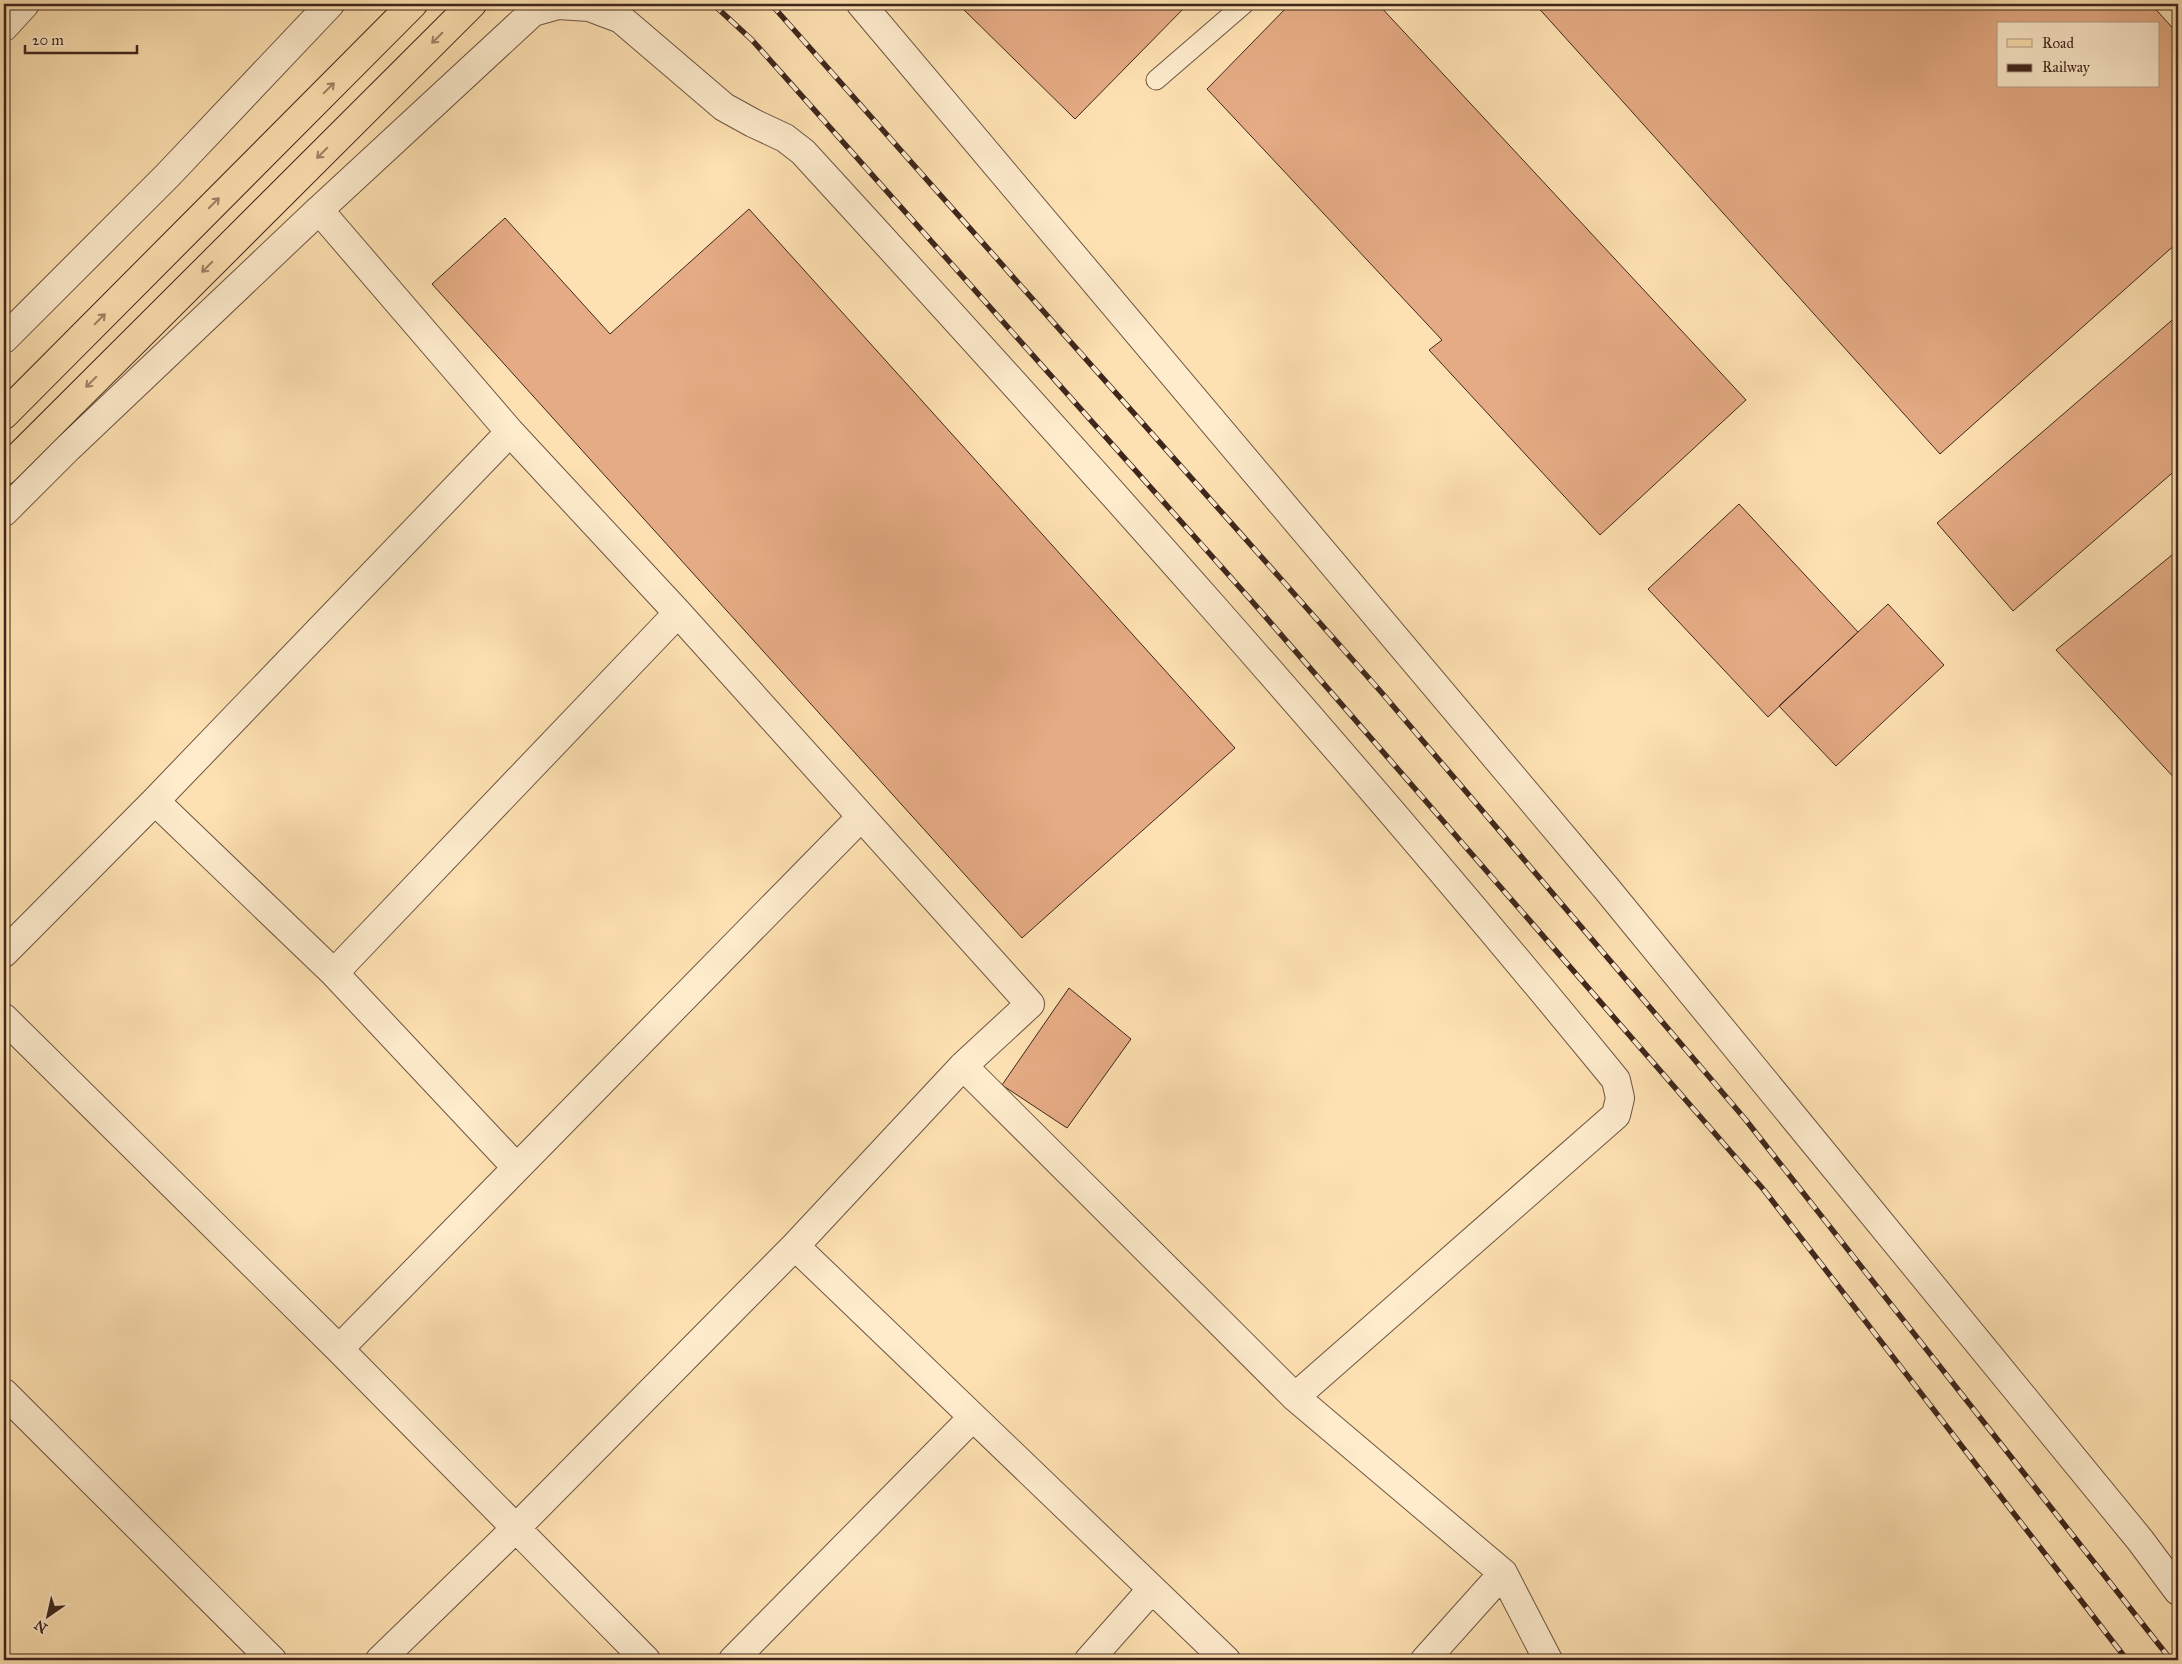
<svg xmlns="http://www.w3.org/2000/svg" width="2182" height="1664" viewBox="0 0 2182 1664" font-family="'IM FELL Great Primer',serif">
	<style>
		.building { fill: #e5ab84; stroke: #3e261d; fill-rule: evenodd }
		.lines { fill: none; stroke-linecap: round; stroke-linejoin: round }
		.service-casing { stroke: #6e5542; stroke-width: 21 }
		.minor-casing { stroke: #6e5542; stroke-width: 30 }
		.primary-casing { stroke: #3e261d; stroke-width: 30 }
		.service { stroke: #feeccd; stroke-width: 19 }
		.minor { stroke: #feeccd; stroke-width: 28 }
		.primary { stroke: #fee1b2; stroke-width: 28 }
		.rail-casing { stroke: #3e261d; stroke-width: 5.5 }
		.rail { stroke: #feeccd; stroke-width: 4; stroke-dasharray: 11; stroke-linecap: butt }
		.oneway { stroke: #9e8468 }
	</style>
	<rect width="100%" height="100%" fill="#fee1b2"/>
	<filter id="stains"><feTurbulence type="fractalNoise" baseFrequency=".004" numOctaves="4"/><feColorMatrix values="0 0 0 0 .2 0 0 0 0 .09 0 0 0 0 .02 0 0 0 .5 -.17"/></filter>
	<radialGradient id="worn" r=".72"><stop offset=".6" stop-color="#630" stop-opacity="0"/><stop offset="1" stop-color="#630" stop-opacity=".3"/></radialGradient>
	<path class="building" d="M958,4h230l-113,115z
		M1290,4h88l368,396 -146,135 -171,-185 13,-10 -235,-251z
		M1535,4h616l27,30v208l-238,212zM1998,24h160v62h-160z
		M749,209l486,539 -213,190 -590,-654 73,-66 105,116z
		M2178,315v153l-165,143 -76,-88z
		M1739,504l119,128 -90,85 -120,-128z
		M2178,550v232l-122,-132z
		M1888,604l56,61 -108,101 -57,-60z
		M1069,988l62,51 -64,89 -65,-43z"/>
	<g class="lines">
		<g class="service-casing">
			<path id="service" d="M1156,80l88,-76"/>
		</g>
		<g class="minor-casing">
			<path id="minor" d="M861,4l745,884 534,652 38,51
				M4,27l21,-23
				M319,210l214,-198 25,-7 31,2 32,12 103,88 29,16 32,15 18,14c278,303 553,610 813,928l4,18 -4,17 -321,282
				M4,339l163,-163 163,-172
				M4,512l64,-64 251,-238 191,222 168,181 352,391 -67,62 -168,180
				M155,801l179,172 182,194
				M4,953l151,-152 355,-369
				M334,973l344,-360
				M4,1018l335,331 307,311
				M963,1066l332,331 208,176
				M339,1349l522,-532
				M4,1393l268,267
				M380,1660l136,-132 279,-282 431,414
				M733,1660l240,-243
				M1089,1660l63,-71
				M1425,1660l78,-87 45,87"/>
		</g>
		<g class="primary-casing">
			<path id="primary" d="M4,415l409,-411
				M4,471l468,-467"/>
		</g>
		<use href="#service" class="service"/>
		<use href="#minor" class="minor"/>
		<use href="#primary" class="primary"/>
		<g class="rail-casing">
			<path id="rail" d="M713,4l39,36 498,559 514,591 363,470
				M771,4l611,689 363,426 426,541"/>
		</g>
		<use href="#rail" class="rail"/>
	</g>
	<defs><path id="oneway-shaft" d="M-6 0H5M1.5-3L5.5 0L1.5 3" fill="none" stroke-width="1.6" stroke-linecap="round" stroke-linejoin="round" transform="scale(1.25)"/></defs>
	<g class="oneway">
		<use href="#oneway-shaft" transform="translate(437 38) rotate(135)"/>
		<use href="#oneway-shaft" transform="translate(329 88) rotate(-45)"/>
		<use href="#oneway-shaft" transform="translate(322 153) rotate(135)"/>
		<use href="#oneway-shaft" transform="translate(214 203) rotate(-45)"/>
		<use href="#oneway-shaft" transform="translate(207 267) rotate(135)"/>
		<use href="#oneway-shaft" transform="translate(100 319) rotate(-45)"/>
		<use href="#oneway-shaft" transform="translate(91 382) rotate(135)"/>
	</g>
	<rect width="2182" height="1664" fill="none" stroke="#fee1b2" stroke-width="20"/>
	<rect x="5" y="5" width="2172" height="1654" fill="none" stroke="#3e261d" stroke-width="2.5"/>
	<rect x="10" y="10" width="2162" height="1644" fill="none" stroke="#3e261d"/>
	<rect x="1997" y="22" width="162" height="65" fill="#feeccd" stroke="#b19d87"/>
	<rect x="2007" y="39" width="25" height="8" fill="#fee1b2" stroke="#b19d87"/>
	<text x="2042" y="48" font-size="15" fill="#3e261d">Road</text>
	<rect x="2007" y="64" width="25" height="8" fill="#3e261d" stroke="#b19d87"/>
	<text x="2042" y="72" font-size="15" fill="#3e261d">Railway</text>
	<g transform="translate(48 1616) rotate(214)" stroke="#feeccd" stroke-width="4" paint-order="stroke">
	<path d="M0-4L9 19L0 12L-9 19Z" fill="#3e261d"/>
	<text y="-8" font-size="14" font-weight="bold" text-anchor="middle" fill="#3e261d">N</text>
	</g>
	<path d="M25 45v8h112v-8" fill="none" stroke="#3e261d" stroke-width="2.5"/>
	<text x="32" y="45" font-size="15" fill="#3e261d" stroke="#feeccd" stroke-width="4" paint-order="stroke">20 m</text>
	<rect width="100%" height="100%" filter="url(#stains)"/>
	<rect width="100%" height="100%" fill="url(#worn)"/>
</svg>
